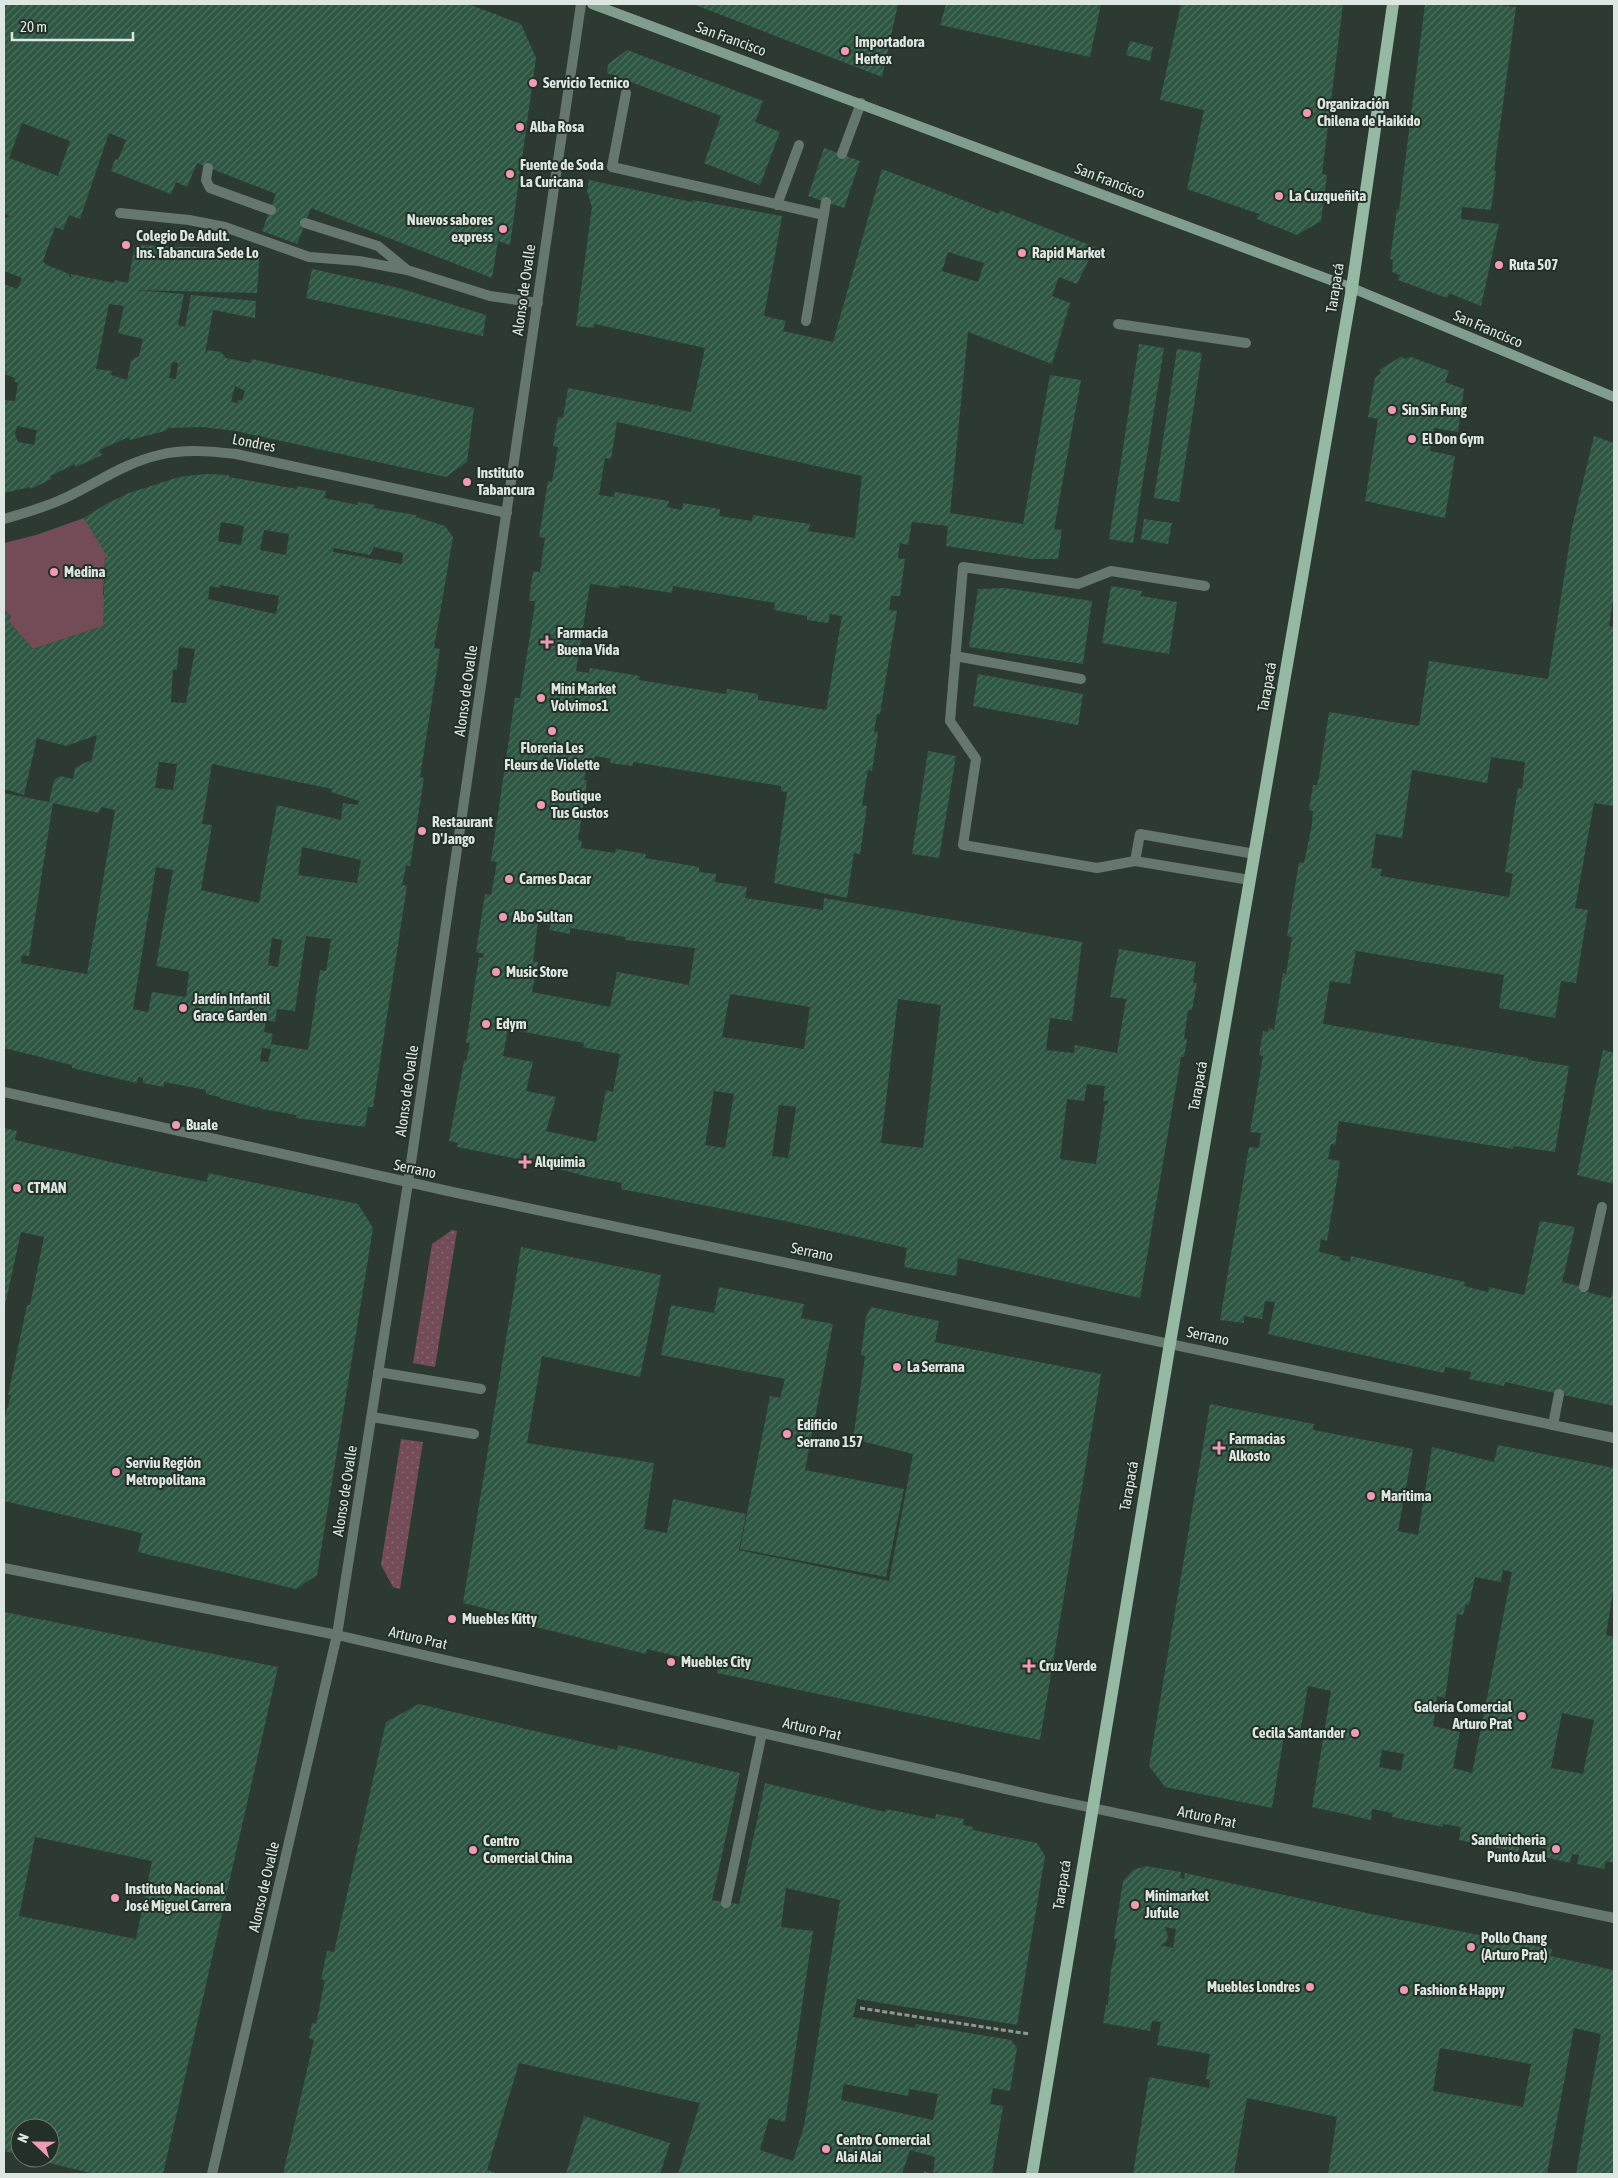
<svg xmlns="http://www.w3.org/2000/svg" width="1618" height="2178" viewBox="0 0 1618 2178" font-family="'Asap Condensed',sans-serif">
	<style>
		.grass { fill: url(#grass-dots) }
		.park { fill: #734c57 }
		.building { fill: url(#building-hatch); fill-rule: evenodd }
		.lines { fill: none; stroke-linecap: round; stroke-linejoin: round }
		.path { stroke: #8d9891; stroke-width: 3; stroke-dasharray: 5 2.5; stroke-linecap: butt }
		.service { stroke: #66786e; stroke-width: 10 }
		.minor { stroke: #66786e; stroke-width: 10 }
		.secondary { stroke: #819d8e; stroke-width: 10 }
		.primary { stroke: #95b9a5; stroke-width: 12 }
		.poi-dot { fill: #f19ab4; stroke: #223028; stroke-width: 2 }
		.labels { text-anchor: middle; stroke-width: 4; stroke-linejoin: round; paint-order: stroke }
		.street-label { font-size: 15px; fill: #dee6e1; stroke: #223028 }
		.poi-label { font-size: 15px; font-weight: bold; fill: #dee6e1; stroke: #223028; text-anchor: start }
	</style>
	<defs>
		<pattern id="grass-dots" width="8" height="8" patternUnits="userSpaceOnUse" patternTransform="scale(1.25)"><rect width="8" height="8" fill="#734c57"/><path d="M2 2h.1M6 6h.1" fill="none" stroke="#86666f" stroke-width="1.8" stroke-linecap="round"/></pattern>
		<pattern id="building-hatch" width="6" height="6" patternUnits="userSpaceOnUse" patternTransform="scale(1.25)"><rect width="6" height="6" fill="#2e5743"/><path d="M-1 1l2-2M0 6l6-6M5 7l2-2" fill="none" stroke="#4c6f5e"/></pattern>
	</defs>
	<rect width="100%" height="100%" fill="#2c3a32"/>
	<path class="grass" d="M452,1230l5,1 -22,136 -22,-4 19,-119z
		M401,1439l22,3 -23,147 -7,-2 -12,-22z"/>
	<path class="park" d="M84,518l22,36 2,-1v5h-3l-2,37h3l-3,31 -70,23 -25,-28 3,-4 -7,-8v-66l32,-8z"/>
	<path class="building" d="M4,4h464l53,20 15,34 -26,187 -12,-4 -6,37 -181,-70 -14,36 -35,-13 14,-37 -79,-31 -10,24 -11,-5 -5,12 -60,-23 4,-12 3,1 8,-20 -17,-7 -29,86 -11,-4 -6,15 -8,-3 -12,34 2,3 24,10v3h2v-3l43,9 1,-3 13,3 7,-38 125,5 -3,43 -123,-3 50,4 -6,31 7,2 6,-32 65,6 -1,17 -42,-8 -8,44 3,-4 13,2 5,6 25,5 1,-4 222,49 -7,54 -21,15 -210,-46 -34,-4 -34,1 -3,3 -35,9 -1,-3 -7,3 -23,10 3,5 -26,12 -1,-3 -25,12 1,3 -20,10 -1,-2 -26,6v-93l11,1 3,-18 -4,-2 1,-3 -11,-4v-90l13,5 5,-11 -18,-7v-52l6,-3 -6,-2zM22,123l48,18 -12,35 -49,-18zM109,304l15,2 -6,27 25,6 -4,17 -8,5 -4,19 -16,-5 1,-4 -16,-2zM172,362l6,1 -2,16 -7,-1zM235,386l10,5 -3,9h-4l-1,3 -6,-1zM17,426l20,4 -3,15 -16,-3 -3,-8z
		M693,4h205l-16,73z
		M946,4h155l-11,53 -150,-32z
		M1181,4h162l-21,170 5,1 -6,46 -24,14 -40,-16 2,-5 -72,-25 17,-79 -44,-10z
		M1425,4h66l25,3 -22,164h2l-5,39 -29,-3 -1,12 38,5 -18,82 -32,-13 -2,5 -49,-18 2,-5 -8,-3 1,-12 -3,-1 7,-50 2,1z
		M1130,41l23,6 -3,14 -24,-6z
		M627,50l136,51 -8,21 25,10 -20,53 -56,-22 17,-47 -114,-43 1,-9z
		M824,148l36,13 -16,47 -36,-12z
		M882,169l117,45 1,-4 95,37 -18,37 -18,-7 -7,19 18,7 -18,61 -84,-32 -18,181 73,11 27,-149 31,5 -27,149 8,1 -4,29h-25l-87,-13 2,-20 -36,-4 -4,23 -8,-2 -2,15 7,1 -5,37h-9l-2,14 8,1 -17,103h-3l-3,18h4l-6,39 -4,-1 -6,35 5,1 -7,48 -6,-1 -7,45 -73,-15 13,-91 -6,-1v-5l-148,-24v4l-23,-3 1,-4 -16,-3 -1,7 -7,-1 -3,18 3,1 -9,59 4,1 -1,7 34,5 1,-4 30,5 -1,4 54,9v5l17,2 -1,8 32,5 -2,11 78,12 1,-12 258,44 -10,79 -22,-3 -4,32 28,3 1,-8 42,8 9,-54 -16,-2 9,-48 77,13 -3,21h4l-5,27h-4l-4,29h3l-3,18h-3l-1,6 -40,235 -182,-40 -2,18 -52,-9 3,-19 -127,-28 -159,-31 1,-6 -33,-6 -52,-14 -80,-16 1,-4 -9,-2 15,-80h2l4,-18h-4l13,-86 4,1 1,-4 -8,-2 9,-58 6,1 6,-33 -6,-1 24,-163h5l14,-88 1,-9h-6l4,-30 7,1 5,-34 -6,-1 9,-56 4,1 6,-35 -5,-1 5,-29 5,1 5,-30 123,24 14,-64 -110,-24 -2,4 -17,-2 16,-119 -5,-16 2,-11 103,22 1,-2 89,16 -18,100 22,5 -3,10 50,11zM948,252l36,11 -6,19 -36,-11zM617,422l245,54 -7,62 -47,-7 2,-7 -57,-9 -1,6 -33,-5 1,-7 -37,-6 -1,7 -15,-3 2,-6 -54,-9 -1,5 -15,-2 6,-37 6,1zM590,584l29,4 1,-3 52,8 1,-7 102,17 -1,7 33,6v4l21,3 2,-9 12,2 -16,94 -68,-10v-6l-31,-5 -1,5 -87,-14 1,-4 -50,-8 -1,5 -13,-2zM538,923l13,2 -2,5 21,4v-6l55,9v3l70,8 -6,37 -72,-13 -7,35 -78,-15 6,-30 -5,-1zM730,994l80,13 -6,42 -82,-12zM898,999l43,6 -18,143 -42,-5zM508,1029l76,14 -1,4 37,7 -7,38 -7,-2 -10,52 -50,-11 10,-34 -30,-6 7,-29 -30,-6zM1087,1084l18,2 -2,15h5l-1,4 -2,-1 -9,60 -36,-5 7,-60 17,2zM714,1091l20,3 -9,54 -20,-3zM779,1105l17,2 -8,51 -16,-2z
		M312,269l87,19 87,27 -3,21 -177,-38z
		M1139,344l25,4 -31,195 -24,-4z
		M1177,349l25,4 -23,149 -25,-4z
		M1402,356l2,3 7,-2 38,14 -4,11 19,7 -6,43 -24,-4 -4,23 25,5 -10,62 -80,-17 13,-82 -10,-2 7,-39 6,-5 -2,-3z
		M1594,436l20,7v152l-5,31 5,1v179l-20,-3 -19,105 13,2 -12,73 -15,-2 -6,37 -56,-10 5,-33 -148,-24 -6,33 -20,-3 -7,43 205,34v2l41,6 -14,86 -41,-6 -1,3 -174,-28 -4,24 -4,-1 -3,15 12,2 -13,80 -6,-2 -2,13 22,5 -1,3 10,2 1,-6 114,26 -1,4 24,6 1,-5 35,8 16,-74 35,6 -13,55 22,5 -1,4 28,7 3,-13v121l-109,-24 -1,4 -35,-7 2,-7 -26,-5 -1,6 -176,-39 7,-32 -10,-1 -3,18 -18,-3v7l-24,-3 29,-173 10,1 2,-15 -11,-1 13,-76 -4,-1 4,-24 5,1v-4l6,2 9,-57 3,1 6,-37 -5,-1 12,-74 5,1 8,-39 1,-13 -4,-1 4,-25h4l2,-8 10,-65 90,14 10,-65 119,18 24,-152zM1491,757l34,5 -3,27 -4,-1 -13,84 8,2 -4,23 -129,-21 2,-7 -11,-1 5,-34 26,4 10,-68 75,13z
		M205,474l24,1v2l68,12v-3l29,5 -2,7 34,7v-3l17,3 -1,3 42,7v2l29,9 8,11 -19,111 6,1 -20,128 4,1 -14,88h-4l-4,19 5,1 -34,221h-5l-3,20 -69,-9v-3l-34,-6 -5,-3v2l-38,-10 1,-1 -14,-3v-4l-42,-8v5l-21,-4v-5l-5,-1 -1,6 -65,-15v-3l-68,-17v-255l45,9 5,-22 6,-4 13,3 2,-11 13,-7 3,1 6,-27 -31,11 -29,-8 -13,57 -20,-6v-180l7,9 -3,3 25,28 70,-23 2,-69 3,1v-5l-2,2 -22,-37 22,-14 23,-11 50,-16zM221,522l23,4 -3,19 -23,-4zM264,530l25,4 -3,21 -26,-5zM374,547l29,6 -1,11 -69,-12 1,-4 36,7zM220,585l59,11 -3,18 -68,-15 2,-13 10,2zM179,647l16,2 -9,54 -15,-1 2,-32h4zM159,762l18,2 -4,26 -18,-2zM212,764l120,25 -1,3 28,9 -1,4 -15,-2 -2,17 -64,-15 -18,98 -58,-13 11,-65 -10,-1zM53,803l46,10 2,-6 14,3 -28,164 -66,-11 1,-8 7,1zM302,847l59,13 -4,23 -59,-8zM156,867l17,3 -17,96 33,6 -3,25 -34,-5 -4,20 -15,-3zM306,936l25,3 -5,32 -6,-1 -12,80 -37,-6 2,-10 -9,-2 2,-12 9,2 2,-13 18,2zM272,938l10,2 -4,27 -10,-2zM262,1048l9,1 -3,13 -8,-1z
		M1144,519l28,4 -4,21 -27,-5z
		M1111,586l31,5 -1,5 36,6 -8,52 -67,-11z
		M1004,588l88,13 -9,63 -114,-17 9,-58z
		M978,674l105,20 -5,31 -105,-19z
		M928,751l28,5 -17,102 -27,-4z
		M1603,1050l11,3v131l-37,-9z
		M4,1128l13,3 -2,9 109,25 83,17 1,-9 150,31 15,24 -56,347 -21,14 -158,-37 4,-19 -138,-32v-81l7,-25h-3l19,-90h3l14,-68 -23,-5 -17,78z
		M521,1247l140,28 -21,102 -98,-21 -15,87 127,20 -10,66 23,4 6,-34 73,15 -7,36 150,31 24,-127 -60,-15 12,-83 -4,-1 5,-38 5,-10 68,14 -4,21 166,32 -61,366 -323,-67 1,-7 -71,-17 -1,5 -147,-36 1,-6 -37,-9z
		M719,1287l85,17 -3,14 32,6 -28,146 99,19 -18,88 -146,-28 30,-153 10,2 5,-19 -124,-24 10,-50 43,8z
		M1210,1404l104,20 -1,6 100,19 -15,82 20,4 14,-88 62,15 4,-17 116,23v117l-8,50 8,2v226l-8,-2 -2,8 -27,-5 2,-9 -7,-1 -2,9 -25,-6 2,-8 -27,-5 -2,8 -30,-6 1,-9 -13,-3 -2,9 -15,-3 2,-13 -18,-3v3l-51,-10 1,-4 -21,-4 -1,11 -59,-13 19,-116 -23,-5 -8,47 -15,-3 -13,78 -107,-21 -16,-21zM1503,1570l9,2 -40,201 -19,-5 7,-36 -27,-6 4,-30 8,2 12,-84 6,1 3,-11 3,1 6,-28 26,5zM1562,1713l32,7 -11,54 -32,-6zM1382,1750l22,4 -3,17 -22,-4z
		M4,1612l274,55 -115,507h-69l-61,-15 17,-1v-30h-30v27l-16,-4zM35,1837l117,24 -16,78 -117,-23z
		M419,1704l198,46 1,-5 122,28 -28,127 27,4 26,-121 120,29 1,-3 49,10 1,-5 28,5 -1,6 10,2v3l64,13 8,13 -28,169 -160,-26 -4,18 62,11 1,-4 95,16 6,8 -7,43 -17,-3 -3,16 13,2 -11,68h-68v-3l9,3 2,-17 -25,-7 -8,24h-224l22,-71 -181,-40 -32,107 12,4h-216l31,-134 -5,-2 3,-15 4,1 9,-44 -4,-1 6,-28 7,1 52,-230zM786,1888l54,12 -36,226 -11,35 -33,-11 9,-32 16,4 28,-191 -32,-4zM844,2084l64,12 1,-7 29,5 -5,26 -92,-20z
		M1146,1866l35,6 -1,6 4,1 1,-6 186,41 181,35 -2,7 64,14v204h-38l25,-140 -27,-6 -27,146h-219l9,-57 -90,-19 -13,76h-101l16,-97 60,11 1,-8 -4,-1 4,-25 -53,-9 4,-23 -9,-1 -2,10 -47,-8 3,-18h2l3,-35 6,-31h-3l9,-58 10,-11zM1165,1927l11,2 -3,19 -13,-3 6,-3 2,-6zM1440,2048l91,16 -8,43 -90,-16z
		M584,2116l86,27 -10,31h-94z"/>
	<g class="lines">
		<path class="path" d="M860,2008l169,26"/>
		<path class="service" d="M626,93l-14,74 212,48
			M842,154l19,-51
			M208,168l-2,12 4,8 61,22
			M777,205l22,-60
			M120,213l69,7 36,7 84,30 50,4 48,9 83,26 48,7
			M305,223l73,23 28,23
			M806,321l20,-119
			M1118,324l128,19
			M1205,586l-94,-15 -33,13 -115,-17 -13,154 26,38 -13,86 134,23 38,-7 5,-27 115,20
			M955,656l126,23
			M1135,861l115,19
			M1584,1287l18,-80
			M378,1372l103,17
			M372,1417l102,17
			M1553,1425l6,-31
			M726,1903l36,-170"/>
		<path class="minor" d="M4,519c21,-6 42,-12 61,-21 32,-15 59,-35 94,-43 25,-6 51,-4 77,-1l271,59
			M4,1092l453,101 1157,245
			M4,1568l333,67 708,163 569,120
			M212,2174l125,-539 71,-452 173,-1179"/>
		<path class="secondary" d="M592,4l760,284 262,109"/>
		<path class="primary" d="M1032,2174l138,-831 182,-1055 41,-284"/>
	</g>
	<g class="poi-dot">
		<circle cx="845" cy="51" r="5"/>
		<circle cx="533" cy="83" r="5"/>
		<circle cx="1307" cy="113" r="5"/>
		<circle cx="520" cy="127" r="5"/>
		<circle cx="510" cy="174" r="5"/>
		<circle cx="1279" cy="196" r="5"/>
		<circle cx="503" cy="229" r="5"/>
		<circle cx="126" cy="245" r="5"/>
		<circle cx="1022" cy="253" r="5"/>
		<circle cx="1499" cy="265" r="5"/>
		<circle cx="1392" cy="410" r="5"/>
		<circle cx="1412" cy="439" r="5"/>
		<circle cx="467" cy="482" r="5"/>
		<circle cx="54" cy="572" r="5"/>
		<path d="M544.5 634.5h5v5h5v5h-5v5h-5v-5h-5v-5h5z"/>
		<circle cx="541" cy="698" r="5"/>
		<circle cx="552" cy="731" r="5"/>
		<circle cx="541" cy="805" r="5"/>
		<circle cx="422" cy="831" r="5"/>
		<circle cx="509" cy="879" r="5"/>
		<circle cx="503" cy="917" r="5"/>
		<circle cx="496" cy="972" r="5"/>
		<circle cx="183" cy="1008" r="5"/>
		<circle cx="486" cy="1024" r="5"/>
		<circle cx="176" cy="1125" r="5"/>
		<path d="M522.5 1154.5h5v5h5v5h-5v5h-5v-5h-5v-5h5z"/>
		<circle cx="17" cy="1188" r="5"/>
		<circle cx="897" cy="1367" r="5"/>
		<circle cx="787" cy="1434" r="5"/>
		<path d="M1216.5 1440.5h5v5h5v5h-5v5h-5v-5h-5v-5h5z"/>
		<circle cx="116" cy="1472" r="5"/>
		<circle cx="1371" cy="1496" r="5"/>
		<circle cx="452" cy="1619" r="5"/>
		<circle cx="671" cy="1662" r="5"/>
		<path d="M1026.5 1658.5h5v5h5v5h-5v5h-5v-5h-5v-5h5z"/>
		<circle cx="1522" cy="1716" r="5"/>
		<circle cx="1355" cy="1733" r="5"/>
		<circle cx="1556" cy="1849" r="5"/>
		<circle cx="473" cy="1850" r="5"/>
		<circle cx="115" cy="1898" r="5"/>
		<circle cx="1135" cy="1905" r="5"/>
		<circle cx="1471" cy="1947" r="5"/>
		<circle cx="1310" cy="1987" r="5"/>
		<circle cx="1404" cy="1990" r="5"/>
		<circle cx="826" cy="2149" r="5"/>
	</g>
	<g class="labels">
		<g class="street-label">
			<text transform="translate(731 39) rotate(20)" y="5">San Francisco</text>
			<text transform="translate(1110 181) rotate(21)" y="5">San Francisco</text>
			<text transform="translate(1335 288) rotate(-81)" y="5">Tarapacá</text>
			<text transform="translate(524 290) rotate(-82)" y="5">Alonso de Ovalle</text>
			<text transform="translate(1488 329) rotate(23)" y="5">San Francisco</text>
			<text transform="translate(254 443) rotate(11)" y="5">Londres</text>
			<text transform="translate(1267 687) rotate(-80)" y="5">Tarapacá</text>
			<text transform="translate(466 691) rotate(-82)" y="5">Alonso de Ovalle</text>
			<text transform="translate(1198 1086) rotate(-80)" y="5">Tarapacá</text>
			<text transform="translate(407 1091) rotate(-82)" y="5">Alonso de Ovalle</text>
			<text transform="translate(415 1169) rotate(12)" y="5">Serrano</text>
			<text transform="translate(812 1252) rotate(12)" y="5">Serrano</text>
			<text transform="translate(1208 1336) rotate(12)" y="5">Serrano</text>
			<text transform="translate(1129 1486) rotate(-80)" y="5">Tarapacá</text>
			<text transform="translate(345 1491) rotate(-81)" y="5">Alonso de Ovalle</text>
			<text transform="translate(418 1638) rotate(13)" y="5">Arturo Prat</text>
			<text transform="translate(812 1729) rotate(13)" y="5">Arturo Prat</text>
			<text transform="translate(1207 1817) rotate(12)" y="5">Arturo Prat</text>
			<text transform="translate(1062 1885) rotate(-81)" y="5">Tarapacá</text>
			<text transform="translate(264 1887) rotate(-77)" y="5">Alonso de Ovalle</text>
		</g>
		<g class="poi-label">
			<text x="855" y="47">Importadora<tspan x="855" dy="17">Hertex</tspan></text>
			<text x="543" y="88">Servicio Tecnico</text>
			<text x="1317" y="109">Organización<tspan x="1317" dy="17">Chilena de Haikido</tspan></text>
			<text x="530" y="132">Alba Rosa</text>
			<text x="520" y="170">Fuente de Soda<tspan x="520" dy="17">La Curicana</tspan></text>
			<text x="1289" y="201">La Cuzqueñita</text>
			<text x="493" y="225" text-anchor="end">Nuevos sabores<tspan x="493" dy="17">express</tspan></text>
			<text x="136" y="241">Colegio De Adult.<tspan x="136" dy="17">Ins. Tabancura Sede Lo</tspan></text>
			<text x="1032" y="258">Rapid Market</text>
			<text x="1509" y="270">Ruta 507</text>
			<text x="1402" y="415">Sin Sin Fung</text>
			<text x="1422" y="444">El Don Gym</text>
			<text x="477" y="478">Instituto<tspan x="477" dy="17">Tabancura</tspan></text>
			<text x="64" y="577">Medina</text>
			<text x="557" y="638">Farmacia<tspan x="557" dy="17">Buena Vida</tspan></text>
			<text x="551" y="694">Mini Market<tspan x="551" dy="17">Volvimos1</tspan></text>
			<text x="552" y="753" text-anchor="middle">Floreria Les<tspan x="552" dy="17">Fleurs de Violette</tspan></text>
			<text x="551" y="801">Boutique<tspan x="551" dy="17">Tus Gustos</tspan></text>
			<text x="432" y="827">Restaurant<tspan x="432" dy="17">D'Jango</tspan></text>
			<text x="519" y="884">Carnes Dacar</text>
			<text x="513" y="922">Abo Sultan</text>
			<text x="506" y="977">Music Store</text>
			<text x="193" y="1004">Jardín Infantil<tspan x="193" dy="17">Grace Garden</tspan></text>
			<text x="496" y="1029">Edym</text>
			<text x="186" y="1130">Buale</text>
			<text x="535" y="1167">Alquimia</text>
			<text x="27" y="1193">CTMAN</text>
			<text x="907" y="1372">La Serrana</text>
			<text x="797" y="1430">Edificio<tspan x="797" dy="17">Serrano 157</tspan></text>
			<text x="1229" y="1444">Farmacias<tspan x="1229" dy="17">Alkosto</tspan></text>
			<text x="126" y="1468">Serviu Región<tspan x="126" dy="17">Metropolitana</tspan></text>
			<text x="1381" y="1501">Maritima</text>
			<text x="462" y="1624">Muebles Kitty</text>
			<text x="681" y="1667">Muebles City</text>
			<text x="1039" y="1671">Cruz Verde</text>
			<text x="1512" y="1712" text-anchor="end">Galería Comercial<tspan x="1512" dy="17">Arturo Prat</tspan></text>
			<text x="1345" y="1738" text-anchor="end">Cecila Santander</text>
			<text x="1546" y="1845" text-anchor="end">Sandwicheria<tspan x="1546" dy="17">Punto Azul</tspan></text>
			<text x="483" y="1846">Centro<tspan x="483" dy="17">Comercial China</tspan></text>
			<text x="125" y="1894">Instituto Nacional<tspan x="125" dy="17">José Miguel Carrera</tspan></text>
			<text x="1145" y="1901">Minimarket<tspan x="1145" dy="17">Jufule</tspan></text>
			<text x="1481" y="1943">Pollo Chang<tspan x="1481" dy="17">(Arturo Prat)</tspan></text>
			<text x="1300" y="1992" text-anchor="end">Muebles Londres</text>
			<text x="1414" y="1995">Fashion &amp; Happy</text>
			<text x="836" y="2145">Centro Comercial<tspan x="836" dy="17">Alai Alai</tspan></text>
		</g>
	</g>
	<rect width="1618" height="2178" fill="none" stroke="#dee6e1" stroke-width="10"/>
	<g transform="translate(35 2143) rotate(292)"><circle r="24" fill="#223028" stroke="#6d7972"/>
	<path d="M0-4L9 19L0 12L-9 19Z" fill="#f19ab4"/>
	<text y="-8" font-size="14" font-weight="bold" text-anchor="middle" fill="#dee6e1">N</text>
	</g>
	<path d="M12 32v8h121v-8" fill="none" stroke="#dee6e1" stroke-width="2.5"/>
	<text x="20" y="32" font-size="15" fill="#dee6e1" stroke="#223028" stroke-width="4" paint-order="stroke">20 m</text>
</svg>
